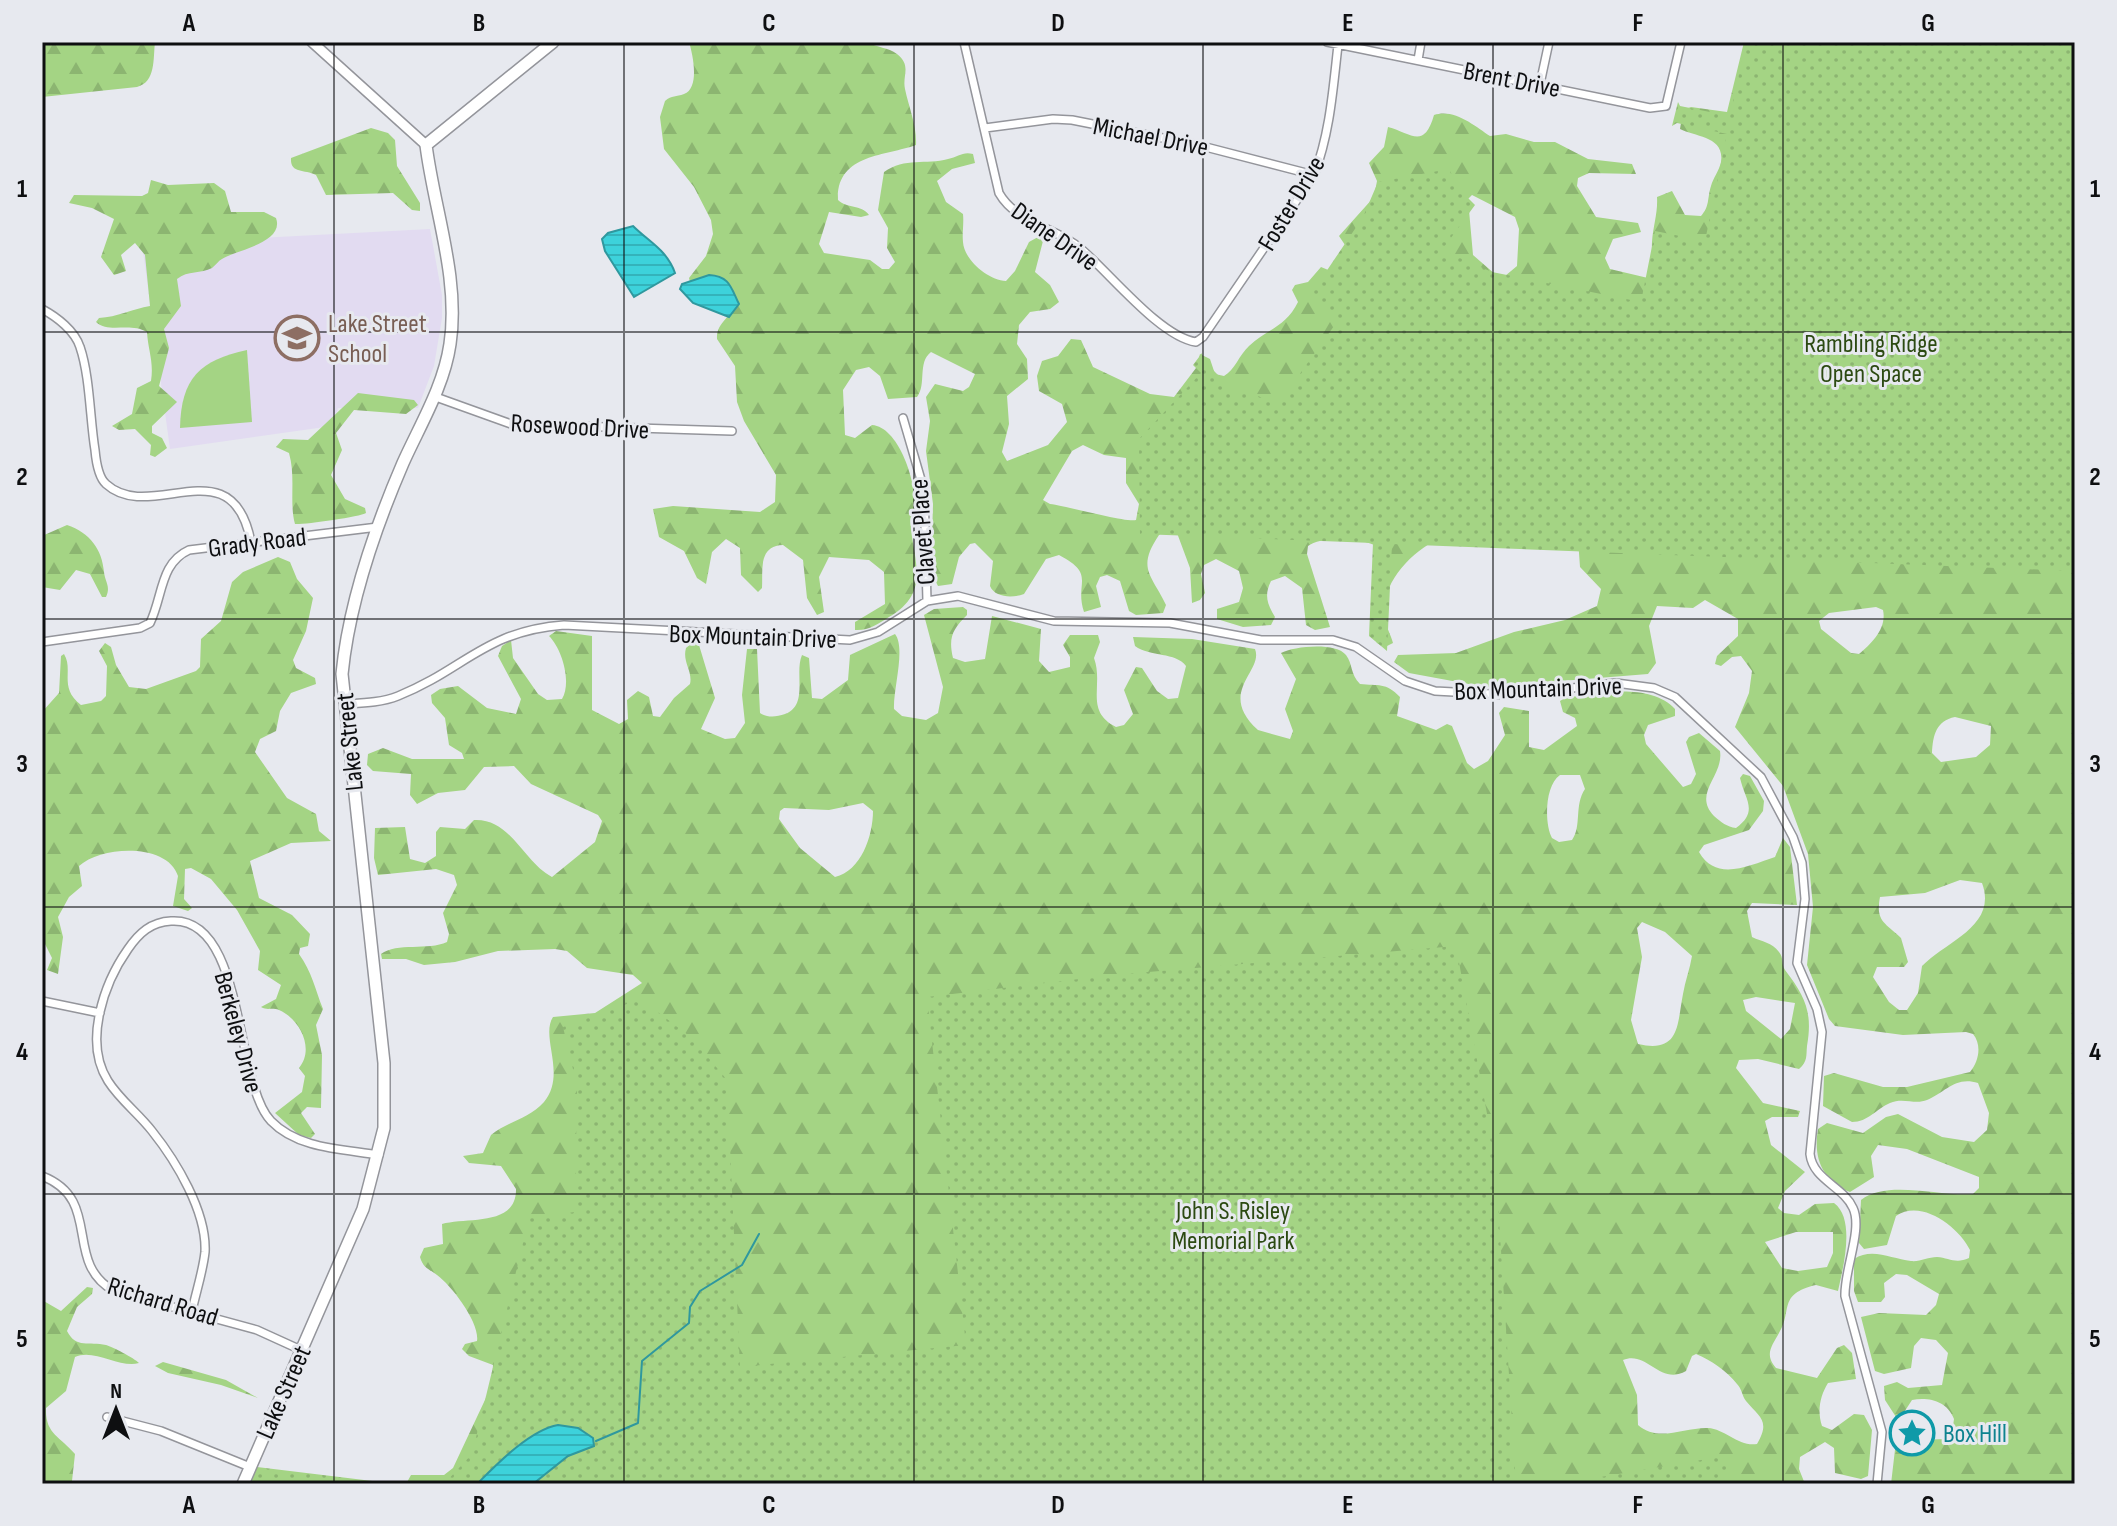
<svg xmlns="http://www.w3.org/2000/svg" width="2117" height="1526" viewBox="0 0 2117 1526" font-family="'Sofia Sans Condensed',sans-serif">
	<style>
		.education { fill: #e2dbf1 }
		.forest { fill: url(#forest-firs); fill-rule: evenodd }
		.park { fill: url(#park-dots) }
		.pitch { fill: #a4d484 }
		.water { fill: url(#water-rules); stroke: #2f989e; stroke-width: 2 }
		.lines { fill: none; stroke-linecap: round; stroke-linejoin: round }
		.stream { stroke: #2f989e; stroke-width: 2 }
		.minor-casing { stroke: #94959b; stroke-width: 10 }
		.tertiary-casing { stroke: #94959b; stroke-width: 12 }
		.secondary-casing { stroke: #94959b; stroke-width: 14 }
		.minor { stroke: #fff; stroke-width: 7 }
		.tertiary { stroke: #fff; stroke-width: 9 }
		.secondary { stroke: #fff; stroke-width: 11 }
		.grid { fill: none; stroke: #0e0f11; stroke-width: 2; stroke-opacity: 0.55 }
		.labels { text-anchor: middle; stroke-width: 6; stroke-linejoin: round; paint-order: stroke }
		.street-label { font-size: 26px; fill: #0e0f11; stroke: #e7e9ef }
		.education-label { font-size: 26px; fill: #785e54; stroke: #e7e9ef; text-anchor: start }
		.park-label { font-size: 26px; fill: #2c4a12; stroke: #e7e9ef }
		.culture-label { font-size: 26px; fill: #0d838f; stroke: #e7e9ef; text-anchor: start }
		.neatline { fill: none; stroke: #0e0f11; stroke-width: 3 }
		.grid-label { font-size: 26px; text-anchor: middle; font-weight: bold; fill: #0e0f11 }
	</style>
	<defs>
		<pattern id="forest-firs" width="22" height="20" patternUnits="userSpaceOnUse" patternTransform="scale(2)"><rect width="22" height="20" fill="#a4d484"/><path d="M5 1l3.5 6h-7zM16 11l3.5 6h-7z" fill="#8cb571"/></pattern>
		<pattern id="park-dots" width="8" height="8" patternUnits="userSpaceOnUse" patternTransform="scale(2)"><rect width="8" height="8" fill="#a4d484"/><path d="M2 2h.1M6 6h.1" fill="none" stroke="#8cb571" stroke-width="1.8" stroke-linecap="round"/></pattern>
		<pattern id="water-rules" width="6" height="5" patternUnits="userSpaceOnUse" patternTransform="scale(2)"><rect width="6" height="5" fill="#3dd2db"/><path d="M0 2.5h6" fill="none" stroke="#34b3bb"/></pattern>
	</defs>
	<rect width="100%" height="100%" fill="#e7e9ef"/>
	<path class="education" d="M430,229l12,66v23l-8,48 -16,42h-80l-6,18 -162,23 -28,-205z"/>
	<path class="forest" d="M42,42h113c-2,17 1,40 -18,45l-95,10z
		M689,42h179c9,6 20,5 29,12 15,12 5,21 8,35 4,19 12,37 11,56 -30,11 -80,9 -78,55 9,9 23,4 31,15l-8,2 -32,-5 -10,32 5,9 46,7 12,9h7l6,-7 -8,-14 1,-20 -10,-18 6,-38c21,-15 42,-7 64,-13 10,-2 15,-8 25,-5l2,9 -23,6 -15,12 9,21 17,12c1,10 -1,19 0,28 1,18 25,38 43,39l9,-10 14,-29 9,-5 5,4 -8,31 15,13 9,17 -9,7 -20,3 -11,13 -2,19 10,15 1,20 -21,17 2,28 -7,28 5,9 41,-16 19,-23 -5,-18 -23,-13 -2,-15 5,-15 16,-5 13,-17 10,1 12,27 57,27 24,3 22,-29 4,-14 10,5 5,15 9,2c11,-6 15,-21 25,-30 18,-17 37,-19 49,-44l-6,-12 3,-5 13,-3 13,-15 17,7 9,-26 -8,-12 35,-39 3,-16 -8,-18 15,-16 4,-20c23,6 36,23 46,-12 20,-7 41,11 56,21l16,-2 28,8h21l33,17 44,5 4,10 -47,-1 -11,5 -1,8 19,31 42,6 3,9 -28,7 -8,19 5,11 38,9c9,-18 3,-18 4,-36 1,-16 6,-29 5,-45l15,-6 13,24 16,1c9,-10 6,-17 10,-30 2,-8 8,-15 10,-24 4,-26 -26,-25 -41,-33l3,-19 8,-3 36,5 17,-70h331v1442h-184l5,-43 49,-2 7,-6 2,-14c-7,-18 -25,-22 -42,-19l-11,17h-5l-11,-17 -1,-14 13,-4 11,6 34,-3 6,-32 -12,-13 -15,-2 -7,8 -3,22 -27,6 -9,-3 -14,-54 18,-4 47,2 10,-10 3,-11 -32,-19 -11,-1 -12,9 1,14 -4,5h-23l-4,-11v-32c18,-12 38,0 57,2 9,1 17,-4 26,-4 12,1 19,7 32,1l1,-8c-11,-23 -49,-52 -74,-34l-9,29 -23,4 -5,-6 2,-43c26,-21 80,-3 112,-6l6,-6v-11l-72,-28 -29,-4 -7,11 3,21 -24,15c-28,-12 -37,-34 -32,-63l9,-6 36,10 23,-16 12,-3 44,23 32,5 13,-12 2,-17 -11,-30c-23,-7 -32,9 -51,17 -12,5 -24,-3 -37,3 -14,6 -22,19 -38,19l-29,-16 1,-30 10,-3 49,14h24l63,-15c9,-11 12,-27 3,-38l-7,-2 -63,3 -68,-9 -6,-7 -22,-54 6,-58 -5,-53 -25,-68 -48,-59 14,-34 3,-22 -11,-15 -9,1 -11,9 -6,-2 2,-8 21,-20v-17l-33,-19 -12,8 -36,-2 -8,20 7,37 -8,11 -163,13 -76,-14 -15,-11 4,-7 58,-2 58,-21 51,-12 32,-14 4,-17 -21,-22 -2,-28h-140c-28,14 -59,46 -53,80 1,8 6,16 8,24l-8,4 -8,-4 -4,-7 3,-90c-13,-8 -56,-10 -68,0l-1,8 23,73 -15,3 -9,-5 -4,-37 -17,-12 -14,5c-7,14 -4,23 4,36l-4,8 -28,2 -26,-8v-10l22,-7 4,-14 -4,-17 -23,-12 -12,6 -3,9 4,19 -5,7 -8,3 -2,-35 -13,-35 -14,-1 -4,3c-23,34 -7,40 7,70l-3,8 -27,2 -7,-4 -9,-30 -13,-6 -7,2 -4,9 5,21 -17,5c-10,-30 13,-37 -25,-57l-13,4 -22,35c-11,4 -29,4 -34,-8l3,-25 -18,-18 -5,1 -11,13 -7,27 -14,2 -7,-14 2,-68 -7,-53 4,-30 -4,-24 9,-13 28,7 6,-4 6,-13 -44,-22c-14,11 -4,32 -14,45l-29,2 -8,-23 -11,-9 -13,3 -13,20 2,45 10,3 17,-13c27,2 44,57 43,81 0,9 -5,15 -4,24 5,37 17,64 -22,87 -11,7 -21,14 -34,13v-8l30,-18 -1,-32 -15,-12 -40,-3 -10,20 5,35 -7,3 -10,-17 -4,-38 -20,-15c-25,1 -20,25 -21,43l-4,4 -17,-17 -1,-27 -14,-9 -14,13 -6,32 -9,-6 -13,-27 -25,-14 -6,-28 20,-3 87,6 15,-10 1,-27 -32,-54 -7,-19 -2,-36 -18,-27c-1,-17 15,-22 21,-37l-4,-7 -34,-16 -10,3 -1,-4 17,-22 7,-22 -2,-14 -17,-33 -30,-38 -4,-32 5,-16c7,-6 11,-4 19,-7 16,-6 9,-39 5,-52zM1472,195l43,22 4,12 -2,37 -12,10 -9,-1 -23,-20 -5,-56zM1083,445l21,10 22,3v25l13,21 -3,16c-9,3 -69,-14 -86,-16l-7,-4 29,-49zM1876,607l7,3c4,18 -11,33 -24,44l-8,-1 -30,-24 -2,-8 10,-8zM1955,717l36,9 -1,19 -14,12 -35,5 -9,-9c1,-18 4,-32 23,-36zM1960,880l22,3c16,43 -36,58 -60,83l-4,27 -11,17h-8l-10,-8 -16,-25 4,-10h27l4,-5 -7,-24c-15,-15 -26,-16 -21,-41l45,-4z
		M371,128l17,5 7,7 2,26 23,37v8l-8,-1 -19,-17 -67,2 -10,-20c-12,-6 -26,-1 -25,-17z
		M151,180l17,5 46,-2 11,8 6,21h33l12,6c9,25 -40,32 -54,41 -4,2 -6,6 -10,9 -11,6 -24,2 -35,11l4,27 -17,23 5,19 -10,38 18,16 -25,24v7l10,5 5,10 -12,9 -5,-2 1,-10 -16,-16 -16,1 -7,-4 20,-12 5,-26 14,-7c3,-19 -3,-31 -4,-49 -18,-10 -38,2 -51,-10l3,-4c18,-1 34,-9 51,-12l-5,-51 -10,-12 -14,12 5,16 -12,4 -13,-18 13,-38 -22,-11 -23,-5 5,-8 68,1 6,-3z
		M358,393l56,7 4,5 -12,9 -52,-4 -18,23 6,17 -11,25 14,24 20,9 1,5c-6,4 -65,12 -71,11 -6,-21 1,-47 -6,-71l-13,-6 7,-8 25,1z
		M67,525c23,8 35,24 37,47 1,10 7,14 2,25h-4l-12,-23 -14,-4 -16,20 -18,-3v-51z
		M278,557l12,5 7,17 16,19 -7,33 -13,29 3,8 19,10 1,6 -25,9 -11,18 -4,20 -16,8 -5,13 32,46 29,16 3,17 12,10 -40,2 -41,18 9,37 33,17 18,19 -2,12 -8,2 -1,6c13,18 16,35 24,55l-7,16 6,30 -1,53 -14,-1 -6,6 14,21 -4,4 -12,-3 -24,-22 27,-21 3,-16 -6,-8c16,-19 1,-49 -20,-58 -8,-3 -11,1 -18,-3l15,-8 5,-14 -23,-15 2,-19 -23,-41 -26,-31 -20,-11 -6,1 -1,30 8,9 -4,3 -15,-5 5,-30c-10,-33 -76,-31 -99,-10l3,20 -13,11 -11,20 5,20 -5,37 -11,-4 5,-12 -10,-20v-226l17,-19 2,-37 3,-2c10,16 -6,33 17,51l20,-4 5,-5 1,-30 -8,-15 6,-8 6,4 5,18 13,22 17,2 50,-18 4,-4 1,-28 20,-18 11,-39 11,-10z
		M963,607l4,3v5c-14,14 -19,22 -14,43l12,4 20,-3 7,-43 49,13 -2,32 10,11 21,-5v-10l-7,-12 7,-10h28l2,7 -6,16c10,27 -10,53 22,69l8,-2 9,-11 -9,-24 12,-23 6,1 15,23 11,8 10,-1 8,-32c-10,-14 -36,-9 -51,-20l-2,-9 59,2 63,10c9,22 -39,43 3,81l32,9 3,-8 -8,-22 11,-30 -15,-26c13,-7 55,-11 65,2 7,9 4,19 14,29 18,2 26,-2 40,13l-3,19 39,14 11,-6 5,2 15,37 7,6 14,-8 17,-26 -6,-22 5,-6 25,4v36l15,3 33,-24 -2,-8 -12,-6 -3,-11 5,-3c32,-5 85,-16 110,11v7l-27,9 -4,10 2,9 37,43 8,-3 5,-10 -10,-32 3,-5 10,-4 21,18c4,25 -28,42 -6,65 7,6 13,11 22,12 23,-17 9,-28 4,-50l3,-4 7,2 14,25 -1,10 -14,19 -45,15 -5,7c17,30 49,14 76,5l8,-19 7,9 7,58 -45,-2 -5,8 5,26c10,5 20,5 27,15 5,6 2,12 6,18 20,26 28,42 22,76 -1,10 1,15 -8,23l-41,-10 -19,1 -3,8 27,35 37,8 -2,6h-26l-7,4 6,24 34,27 -20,19 -7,17 6,5 15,2 16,-11 19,-1c22,16 9,65 4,88l-22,-6c-39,9 -23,26 -37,48 -7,13 -15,21 -3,35l41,10 20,-30 7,-3 8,8 4,26 -28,4c-8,13 -11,28 -6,43l10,4 22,-16 10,1 8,15 -4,46 -7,3 -26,-6 -1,-25 -9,-6 -25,15 -1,12 6,15h-1399l5,-9h33l9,-7 39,-83 1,-20 -24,-9 -7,-7 3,-5 12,-3c3,-18 -25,-55 -40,-66 -8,-6 -14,-7 -17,-18l4,-9 19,-4 -1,-20c24,-7 75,3 74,-35l-15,-23 -32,-3 -6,-7 20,-3 8,-18c17,-14 38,-16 53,-33 23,-28 -4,-65 9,-85l42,-4 47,-30 -9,-8 -46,-7 -20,-17 -12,-2 -57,2 -43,11 -31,3 -18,-6h-24l-1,-5c16,-12 47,-3 66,-12l2,-8 -6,-21 14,-28 -3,-10 -18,-6 -58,6 -4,-17 1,-30 30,-1 5,32 15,4 11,-7v-24l4,-5 25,2 9,-9c37,-2 50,43 78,57l43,-35 7,-21 -4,-6 -67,-31 -17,-18 -30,1 -19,23 -27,3 -21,11 -7,-9 1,-21 -38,-3 -6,-6 1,-11 15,-6 29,11h52l-2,-6 -13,-8 -4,-27 -13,-15 -1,-8 9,-6 18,-3 29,22 29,6 5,-15 -23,-43 4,-10 9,-6 2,18 25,36 9,6 15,-1c10,-17 0,-50 -13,-63l7,-5 36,5v74l27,14 9,-5 -1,-19 11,-9 11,6 4,19 7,1 14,-19 16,-14c3,-13 -8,-22 -4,-36l6,-5 7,2 16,53 -14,31 24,10 10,-1 10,-15 -3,-28 5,-46h10l3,64c8,5 16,4 25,1 24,-9 9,-41 17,-59l7,3 3,40 10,1 26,-19 2,-25 45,-21c11,14 -2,55 -1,75l8,7 24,4 12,-7 5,-26 -19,-72 10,-6zM1560,775h20l5,14c-11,16 -3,37 -13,51l-13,2 -7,-4c-8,-15 -7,-53 8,-63zM863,803l10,8c0,25 -12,60 -38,66l-35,-29 -21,-29 1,-8 4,-3 45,2zM1642,922l23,10 27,24c-2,13 -7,25 -9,38 -6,29 -2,60 -45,50l-7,-24 11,-63 -5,-29zM1756,997l39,6 -5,26 -9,10 -35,-28 -3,-11zM1796,1232h37v21l-6,14 -29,4 -16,-3 -17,-26zM1696,1354c15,6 31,17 41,30 5,5 5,12 9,17 13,16 25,19 11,43 -18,3 -32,-15 -49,-16 -23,-1 -50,15 -70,-3l-1,-30 -14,-35c24,-10 37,26 63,11l6,-15z
		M87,1287l6,1 -1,6 -15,13 -10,24c9,18 22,10 39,14 7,2 28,13 33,18 -18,6 -45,-15 -64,-6l-9,34 -20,17c-1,26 14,28 29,46l-3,27 -2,3h-28v-184l19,11z
		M163,1362l63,18 32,18 -37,-13 -53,-12 -13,-7z"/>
	<path class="park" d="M1746,42h329v529l-683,-27 -5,107 -18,-15 4,-93 -233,-9 -1,-95 62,-66 -8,-8 9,-12 1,7 36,36 6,-7 32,17 62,-87 -30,-22 54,-80 15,-35 71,-13 10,20 16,16 -33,45 50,22 149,30 14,-71 50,10 22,-107 -50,-11 -5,3 6,-24 2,4 50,10z
		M1456,946l39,211 21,327h-1072l28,-30 57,-236 46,-6 2,-126 -14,-59 72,-26 24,12 33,25 35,42 13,287 226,-22 -39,-348 186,-22z
		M1731,1455l-9,29h-163z
		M257,1467l140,17h-147z"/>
	<path class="pitch" d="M247,350l5,72 -72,6c1,-50 20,-68 67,-78z"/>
	<path class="water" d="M633,226c16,16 34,24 42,47l-41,24 -29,-46 -3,-12 6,-6z
		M709,275c21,1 22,13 30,29l-10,13 -36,-14 -13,-14 2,-5z
		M558,1425l20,3 15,10 1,8 -26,10 -35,28h-56c20,-20 53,-54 81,-59z"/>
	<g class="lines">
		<path class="stream" d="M596,1441l42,-18 4,-62 47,-38 1,-16 10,-16 42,-26 17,-31"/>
		<g class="minor-casing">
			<path id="minor" d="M964,42l35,151c17,30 56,34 81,55 29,24 80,89 116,94l7,-5 111,-162c16,-42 19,-86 24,-130
				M1327,42l323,66 16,-2 15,-64
				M1418,60l3,-18
				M1540,84l9,-42
				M985,128l68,-9 19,1 126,25 116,30
				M42,309c15,8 33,22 38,38 10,29 10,73 15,103 1,11 3,27 11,34 45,41 126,-40 145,58
				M433,396l78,28 221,7
				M903,418l21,72 3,111
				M42,642l98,-14 10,-5c13,-27 10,-60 39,-73l189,-23
				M343,704c18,-1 38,-1 55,-8 67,-27 87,-65 166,-71l286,15 28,-8 49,-31 31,-5 96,25 116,2 91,17h72l23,7 49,34 30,10 75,4 106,-12 38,5 21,9 86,80 32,60 9,26 3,36 -8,64 20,46 5,23 -12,122c3,26 33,32 43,54 10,21 -9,62 -8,88l37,136 -5,52
				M42,1001l58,12
				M42,1176c62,24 20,86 72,115l143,39 44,20
				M192,1311c4,-19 11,-40 13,-59 2,-40 -29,-91 -53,-121 -14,-18 -32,-31 -44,-50 -25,-39 -4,-98 20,-132 11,-16 23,-27 43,-28 75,-5 63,162 100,200 27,28 72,28 108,34
				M107,1417l54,14 89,36"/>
		</g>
		<g class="tertiary-casing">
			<path id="tertiary" d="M312,42l114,103"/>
		</g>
		<g class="secondary-casing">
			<path id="secondary" d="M243,1484l120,-275 21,-81v-65l-42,-389c7,-71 33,-146 61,-211 17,-38 41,-77 47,-119 10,-65 -16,-135 -24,-199l127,-103"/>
		</g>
		<use href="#minor" class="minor"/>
		<use href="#tertiary" class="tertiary"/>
		<use href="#secondary" class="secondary"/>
	</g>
	<path class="grid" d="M334,42v1442M624,42v1442M914,42v1442M1203,42v1442M1493,42v1442M1783,42v1442M42,332h2033M42,619h2033M42,907h2033M42,1194h2033"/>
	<defs>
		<g id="school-ring" transform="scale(2.3)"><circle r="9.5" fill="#e7e9ef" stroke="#8d6e63" stroke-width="1.5"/><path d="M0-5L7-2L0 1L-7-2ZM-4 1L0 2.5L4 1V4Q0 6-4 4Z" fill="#8d6e63"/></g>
		<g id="sight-ring" transform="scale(2.3)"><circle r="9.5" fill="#e7e9ef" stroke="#0f9aa8" stroke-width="1.5"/><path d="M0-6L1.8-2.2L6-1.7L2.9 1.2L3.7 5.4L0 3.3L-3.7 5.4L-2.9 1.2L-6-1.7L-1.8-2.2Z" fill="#0f9aa8"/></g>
	</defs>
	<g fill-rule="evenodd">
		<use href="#school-ring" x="297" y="338"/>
		<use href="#sight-ring" x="1912" y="1433"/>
	</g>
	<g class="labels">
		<g class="street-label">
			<text transform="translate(1512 79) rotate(11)" y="9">Brent Drive</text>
			<text transform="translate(1151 136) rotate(11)" y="9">Michael Drive</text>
			<text transform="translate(1291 203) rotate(-59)" y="9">Foster Drive</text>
			<text transform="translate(1055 236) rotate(35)" y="9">Diane Drive</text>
			<text transform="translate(580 426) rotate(3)" y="9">Rosewood Drive</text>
			<text transform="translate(922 532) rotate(-94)" y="9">Clavet Place</text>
			<text transform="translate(257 542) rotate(-7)" y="9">Grady Road</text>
			<text transform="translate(753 636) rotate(2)" y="9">Box Mountain Drive</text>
			<text transform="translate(1538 688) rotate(-2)" y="9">Box Mountain Drive</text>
			<text transform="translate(349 742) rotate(-96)" y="9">Lake Street</text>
			<text transform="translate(239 1032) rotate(75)" y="9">Berkeley Drive</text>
			<text transform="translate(163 1301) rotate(17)" y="9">Richard Road</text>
			<text transform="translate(283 1392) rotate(-66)" y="9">Lake Street</text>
		</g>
		<g class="education-label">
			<text x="328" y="332">Lake Street<tspan x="328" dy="30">School</tspan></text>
		</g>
		<g class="park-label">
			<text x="1871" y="352">Rambling Ridge<tspan x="1871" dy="30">Open Space</tspan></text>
			<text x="1233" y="1219">John S. Risley<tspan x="1233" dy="30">Memorial Park</tspan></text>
		</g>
		<g class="culture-label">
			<text x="1943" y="1442">Box Hill</text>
		</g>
	</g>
	<rect width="2117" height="1526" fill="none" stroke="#e7e9ef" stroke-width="88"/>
	<g transform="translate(116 1410)" stroke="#e7e9ef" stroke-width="6" paint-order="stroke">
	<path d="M0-6L14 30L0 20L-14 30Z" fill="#0e0f11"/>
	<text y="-12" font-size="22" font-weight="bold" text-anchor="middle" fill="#0e0f11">N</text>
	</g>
	<rect x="44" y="44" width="2029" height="1438" class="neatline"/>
	<g class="grid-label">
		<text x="189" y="31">A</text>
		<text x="479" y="31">B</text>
		<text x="769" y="31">C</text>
		<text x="1058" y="31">D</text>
		<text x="1348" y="31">E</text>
		<text x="1638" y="31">F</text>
		<text x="1928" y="31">G</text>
		<text x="22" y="197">1</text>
		<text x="2095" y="197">1</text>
		<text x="22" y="485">2</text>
		<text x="2095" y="485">2</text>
		<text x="22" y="772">3</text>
		<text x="2095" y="772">3</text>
		<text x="22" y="1060">4</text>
		<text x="2095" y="1060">4</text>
		<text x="22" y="1347">5</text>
		<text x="2095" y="1347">5</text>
		<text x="189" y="1513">A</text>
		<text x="479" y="1513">B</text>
		<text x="769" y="1513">C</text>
		<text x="1058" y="1513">D</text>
		<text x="1348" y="1513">E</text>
		<text x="1638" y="1513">F</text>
		<text x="1928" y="1513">G</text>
	</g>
</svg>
